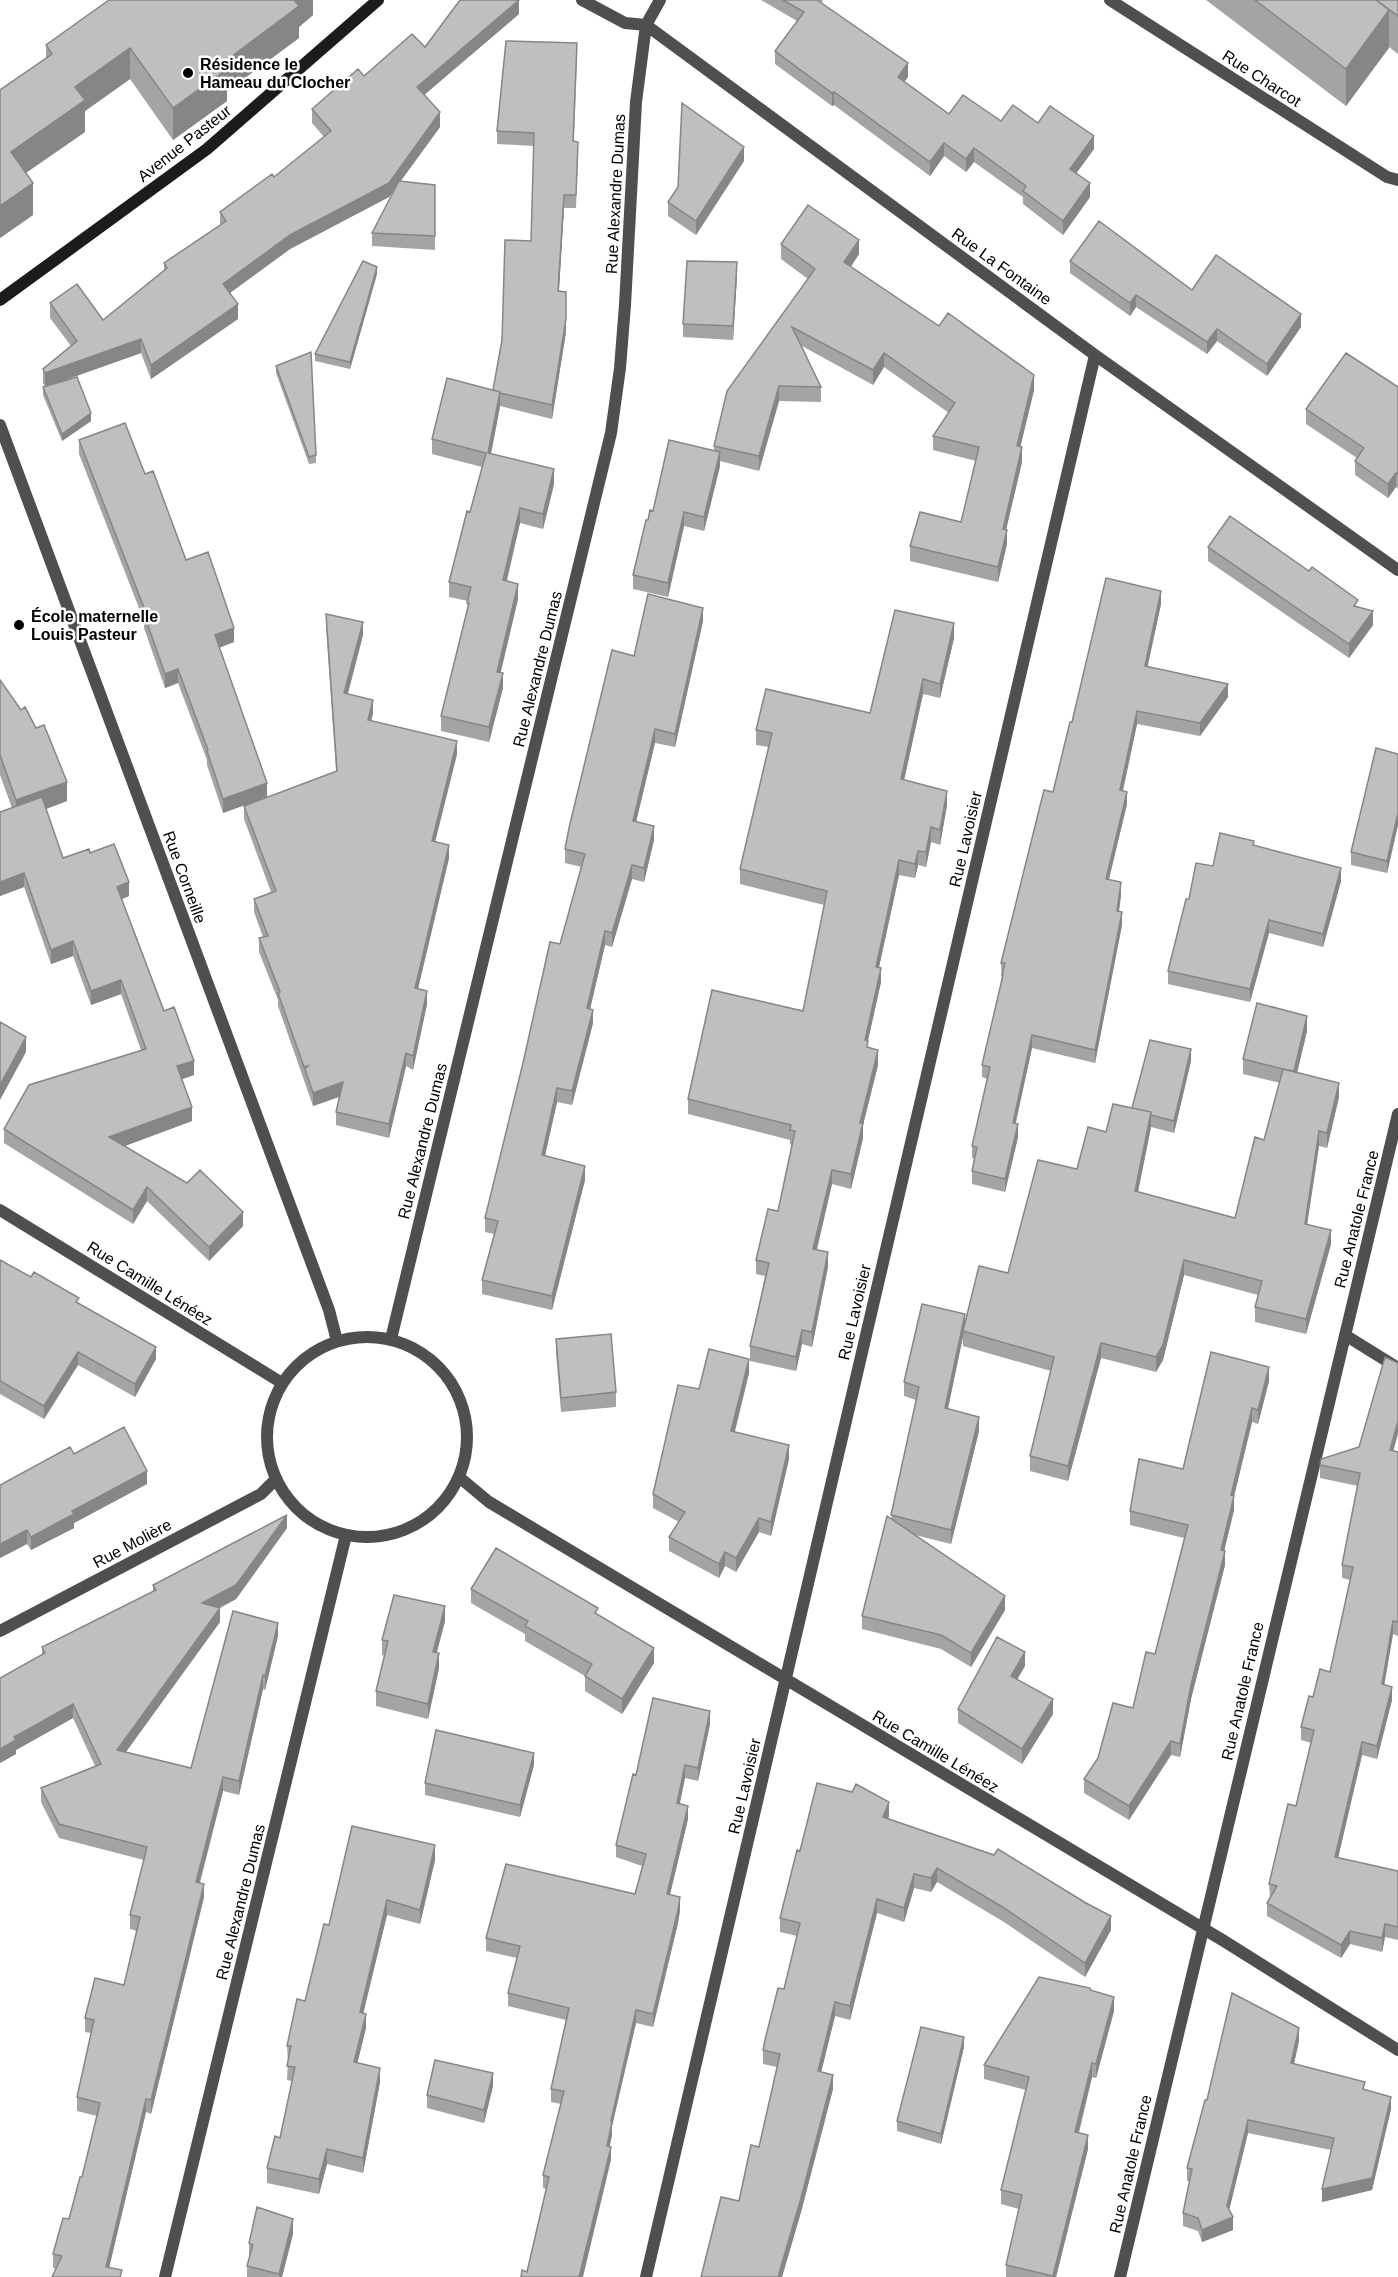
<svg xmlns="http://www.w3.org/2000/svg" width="1398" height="2277" viewBox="0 0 1398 2277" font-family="Helvetica,sans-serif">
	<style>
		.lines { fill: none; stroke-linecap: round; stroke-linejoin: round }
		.lane { stroke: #4f4f4f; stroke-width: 12 }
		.street { stroke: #4f4f4f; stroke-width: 12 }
		.secondary { stroke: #1c1c1c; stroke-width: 12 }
		.wall { fill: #a4a4a4 }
		.shaded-wall { fill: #868686 }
		.building { fill: #bfbfbf; stroke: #868686; stroke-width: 1.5 }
		.poi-dot { fill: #000; stroke: #fff; stroke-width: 2 }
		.labels { text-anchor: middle; stroke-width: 5; stroke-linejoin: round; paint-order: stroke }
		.poi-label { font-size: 16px; font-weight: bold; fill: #000; stroke: #fff; text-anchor: start }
		.street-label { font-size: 16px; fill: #000; stroke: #fff }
	</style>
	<rect width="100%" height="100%" fill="#fff"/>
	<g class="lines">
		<path class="lane" d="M1110,0l277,177 11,3"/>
		<path class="street" d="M582,0l43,23 21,2 449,330 303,215
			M0,425l329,885 8,31
			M0,1210l282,173
			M1345,1335l53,33
			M267 1437a100 100 0 1 1 200 0a100 100 0 1 1-200 0Z
			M391,1339l220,-906 9,-65 5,-63 11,-203 10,-77 14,-25
			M459,1477l30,25 735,439 174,109
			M0,1631l261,-137 15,-15
			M165,2277l181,-742
			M646,2277l449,-1922
			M1120,2277l278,-1163"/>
		<path class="secondary" d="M0,300l207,-151 171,-149"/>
	</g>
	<path class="wall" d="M313,0v15l-14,12v11l-72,53v10l-54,39 -43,-61 -45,32v21l-59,41 7,42 -33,23v-148l46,-32v-13z
		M761,0h62l-2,3 87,74 -4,5 45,32 52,7 37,2 56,26 -18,24 14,24 -27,38 -40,-31v-7l-49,-35 -8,10 -22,-16 -14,20 -96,-71 -2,1 -57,-42v-13l22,-30z
		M1206,0h192v54l-9,-7 -43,59z
		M519,14l-95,81 16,32 -40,55 35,3v65l-63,-4v-13l23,-44 -6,8 -99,52 -60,44 8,26 -87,60 -10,-26 -87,31 37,37 -29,20 -19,-46v-8h2l-2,-4v-14l28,-23 -21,-28v-15l53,17 61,-49v-8l56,-38v-13l54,-35 50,-40 -12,-14v-14l52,-33 61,-29z
		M577,57l-3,84 4,14 -2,53h-12l-5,83 7,41 -14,87 -52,-13 -9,48 63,30 -11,45 -23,-6 -13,58 11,18 -17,73 2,16 -14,54 -48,-11v-15l26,-106 1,-9 -19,-4v-15l21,-70 12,-45 -50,-13v-15l61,-49 38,-149 3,-95 -37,-2v-13z
		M744,161l-48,74 -28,-19v-14z
		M781,244l78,10 -8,13 183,123 -14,57 2,15 -16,67 1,15 -9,38 -88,-21v-15l51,-24 15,-61 -43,-11v-14l16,-23 -65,-46 -11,18 -71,-39 19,41v15l-42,-1 -20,70 -39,-10v5l-16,65 -20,-5 -16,71 -35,-8v-14l15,-55 5,-9 61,-61v-4l94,-167 -27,-20z
		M1070,261l122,29 109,37 -34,49 -50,-35 -10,13 -71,-47 -6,9 -60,-43z
		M377,274l-27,95 -35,-8v-7z
		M737,276l-4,64 -50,-3v-13z
		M276,366l40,89v8l-7,1 -33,-91z
		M1398,387v102l-2,-2 -8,11 -33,-23v-14l2,-3 -51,-34v-15z
		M79,440l66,34 41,86 48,82 -15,6 48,149 69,-26 -10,-144v-13l37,21 -15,59 25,19 -2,8 86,33 -22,88 14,16 -31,131 9,15 -14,66 -7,-4 -17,72 -53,-13v-13l4,-15 -27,9 -35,-100v-6l-19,-48v-14l4,-1 -9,-25v-13l17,-7 -27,-73v-13l15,-6 -36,13 -16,-48v-5l-29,-77 -13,5 -21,-60v-7l-65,-167z
		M1208,547l101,24 49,36 15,18 -24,33 -141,-97z
		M1161,604l-14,62 81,31 -28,39 -63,-12 -14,67 4,13 -18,75 12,16 -2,17 3,13 -27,138 -63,-15 -17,75 3,14 -13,55 -33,-8v-13l2,-12 -2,-1v-12l15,-67 -5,-2v-12l20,-82 -1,-20 52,-171 19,-70z
		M703,621l-28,126 -20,-4 -19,78 18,19 -10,42 -12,-3 -20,68 -7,-2 -15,64 3,14 -21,82 -15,-3 -12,54 40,24 -33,130 -70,-16v-14l12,-46 -9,-2v-14l97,-351 -17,-4v-14l69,-193z
		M954,638l-14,60 -17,-4 -19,86 43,25 -7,40 -9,-3 -5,25 -8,-2 -3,13 -16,-3 -20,92 2,15 -13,58v8l10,17 -15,60v13l-12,51 -19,-5 -15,66 11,17 -16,80 -10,-3 -6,27 -46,-10v-15l15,-70 -9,-2v-14l22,-49 14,-66 -2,-1v-4l-102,-26v-15l115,-88 21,-106 -84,-21v-15l29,-122 -13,-2v-15l114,-17z
		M0,680l67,121 -21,8 17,49 27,-5 39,43 -7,3 42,112 30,64 -12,4 10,42 -68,25 119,80 -34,35 -62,-60 -14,23 -129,-81v-14l137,-79 -20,-56 -30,11 -18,-49 -22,8 -27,-77 -24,9v-84l12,-4 -12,-33z
		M1398,754v71l-11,48 -36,-8v-13z
		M1254,845l87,36 -18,66 -54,-14 -19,69 -82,-18v-13l21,-72 24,-33z
		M1307,1031l-10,41 42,25 -12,51 -8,-2 -12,78 24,20 -25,90 -51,-12v-15l3,-12 -74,-20 -21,85 -7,12 -55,-14 -33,123 -38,-10v-15l21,-85 -88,-25v-13l-15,76 31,22 -28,113 -36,-9 90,75 -34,57 -30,-18 -79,-20v-13l29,-97 25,-119 -12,-4v-14l61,-56 43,-53 69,-104 29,-37 26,-24 59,-47 -17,72 -23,-6 -13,65 97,26 29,-78 16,-57 -37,-9v-15z
		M0,1260l79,43 77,56 -21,38 -57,-32 -34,54 -44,-25z
		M556,1339l60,53v15l-55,5 -5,-59z
		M749,1373l-14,59 54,27 -18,77 -12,-4 -23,40 -11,-6 -6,12 -50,-27v-14l10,-15 -26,-14v-14l46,-105z
		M1269,1381l-11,43 -6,-2 -18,74v14l-10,41 1,14 -34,134 -11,58 -9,-2 -42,65 -45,-27v-14l49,-71 22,-54 29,-116 -54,-13v-14l53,-42z
		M1394,1451l4,1v184l-5,-2 -9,51 8,15 -15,59 -15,-4 -24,103 60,13v69l-13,-3 -3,15 -32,-8 -9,14 -74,-42v-13l3,-5 -1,-14 27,-78 15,-63 -10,-3v-13l12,-30 17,-25 20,-92 -8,-2v-13l16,-79 -38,-8v-13z
		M74,1454l73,30 -73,39v5l-43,22 -4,-6 -27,14z
		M287,1528l-51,71 -16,9v14l-94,130 65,16 87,-132 -13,54 -2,-1 -24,106 -16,-4 -23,92 4,14 -53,217 -5,-2 -37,155 13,10 -69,-9v-14l16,-35 13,-42 15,-61 -20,-5v-14l14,-64 -6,-1v-14l39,-33 13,-54 -7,-2v-14l14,-55 -85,-22 -18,-36v-14l54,-22 -22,-48 -57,32v4l-16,9 42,-109v-7l111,-56v-6z
		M471,1589l127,26 56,48 -32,51 -37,-23v-15l-60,-35v-7l-54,-31z
		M445,1621l-8,31 2,16 -11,51 -52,-13v-15l9,-35 -3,-1v-15z
		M1025,1666l-8,13 36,35 -31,50 -64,-41v-14z
		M710,1724l-12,57 -13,-3 -5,25 8,16 -18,75 10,16 -2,13 -25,104 -17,-4 -24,103v9l-3,12 2,13 -84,112 19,-83 -3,-1v-13l18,-71 -10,-2v-13l15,-69 -58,-14v-13l9,-35 -31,-7v-13l149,-44 7,-28 -26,-9v-12l20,-70z
		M534,1765l-14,52 -95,-22v-12z
		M889,1816l-1,2 223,112 -26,47 -81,-55 -67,-40 -6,10 -17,-4 -10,34 -27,-9 -27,107 -15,-4 -14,56 12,17 -32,123 -19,65h-81l38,-76 20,-54 18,-80 -14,-3v-14l21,-61 13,-53 -17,-4v-14l20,-67z
		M435,1860l-15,64 -33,-9 -24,98 3,15 -9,35 23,19 -17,91 -36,-9 -8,30 -52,-11v-15l13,-30 12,-57 -5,-1 1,-19 -1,-15 18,-45 24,-76z
		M1090,1990l24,21 -18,67 -4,-1 -13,56 9,16 -32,128h-50v-12l13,-56 -18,-5v-14l25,-100 -42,-11v-14z
		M1299,2041l-5,23 71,26 26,19 -19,81 -50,12 9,-52 -83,-17 -19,77 4,20 -31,12 -4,-11 -15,-5v-13l7,-32h-3v-13l20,-68z
		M964,2047l-23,97 -44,-13v-10z
		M493,2086l-9,37 -57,-15v-13z
		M293,2234l-11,43h-35v-11l2,-8v-15z"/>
	<path class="shaded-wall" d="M294,0h19v15l-14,12v11l-72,53v10l-54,39v-32z
		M519,0v14l-102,87v-14z
		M1389,10v38l-43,58v-37z
		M130,48v31l-45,32v21l-74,51v-31l64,-65z
		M908,63v14l-10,13v-13z
		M834,92v13l-2,1v-13z
		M440,112v15l-51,70 -99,52 -67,49v-14z
		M1094,136v13l-24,33v-13z
		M944,143v13l-14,20v-14z
		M744,147v14l-48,74v-14z
		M974,148v14l-8,10v-13z
		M33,183v32l-33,23v-32z
		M1090,183v14l-27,38v-14z
		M564,195v13l-6,97v-14z
		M859,240v14l-15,22v-14z
		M737,262v14l-4,64v-14z
		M377,267v7l-27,95v-7z
		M566,292v40l-14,87v-14z
		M1136,295v12l-6,9v-13z
		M238,304v15l-87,60v-14z
		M1301,314v13l-34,49v-12z
		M1217,329v12l-10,13v-12z
		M141,339v14l-96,34v-14z
		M884,353v14l-11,18v-15z
		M1034,375v15l-17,71v-15z
		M779,386v15l-20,70v-15z
		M500,392v15l-12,61v-15z
		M91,413v8l-29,20v-7z
		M1022,447v15l-19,81v-14z
		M720,452v14l-16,65v-14z
		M554,469v15l-11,45v-15z
		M1396,473v14l-8,11v-14z
		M520,508v15l-17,72v-15z
		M684,512v14l-16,71v-14z
		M1007,530v14l-9,38v-15z
		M518,584v15l-21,87v-14z
		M1161,591v13l-16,75v-13z
		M703,608v13l-28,126v-13z
		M1373,611v14l-24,33v-14z
		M363,622v13l-19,72v-14z
		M954,623v15l-14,60v-14z
		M234,628v14l-19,7v-14z
		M178,669v14l-13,5v-14z
		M503,673v15l-14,54v-15z
		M923,679v15l-22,100v-15z
		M1228,684v13l-28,39v-13z
		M373,700v13l-5,20v-13z
		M1137,711v13l-17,79v-13z
		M655,729v14l-22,92v-14z
		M457,741v13l-25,100v-13z
		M67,782v19l-51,19v-20z
		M267,783v14l-44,16v-14z
		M947,791v14l-7,40v-15z
		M1127,792v12l-21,87v-12z
		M1398,813v12l-11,48v-12z
		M654,826v14l-10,42v-14z
		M931,827v15l-5,25v-15z
		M449,845v13l-34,143v-13z
		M918,851v14l-3,13v-14z
		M899,860v15l-23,106v-14z
		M632,865v14l-20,68v-14z
		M1341,868v13l-18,66v-13z
		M24,873v14l-24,9v-14z
		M129,882v14l-12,5v-14z
		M1121,882v13l-4,29v-13z
		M1122,912v13l-27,138v-13z
		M1269,920v13l-19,69v-13z
		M605,931v14l-18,77v-14z
		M73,941v15l-22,8v-14z
		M881,968v14l-16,72v-14z
		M121,980v14l-30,11v-14z
		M427,991v13l-14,66v-14z
		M593,1010v13l-21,82v-14z
		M1307,1016v15l-13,55v-15z
		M1032,1035v13l-19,88v-13z
		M26,1037v15l-26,48v-15z
		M1191,1049v12l-17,72v-12z
		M878,1050v15l-15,60v13l-12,51v-15l9,-51z
		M406,1053v13l-17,72v-14z
		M194,1061v14l-17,6v-15z
		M343,1082v13l-30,11v-13z
		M1339,1083v14l-12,51v-15z
		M557,1088v14l-15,67v-14z
		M192,1107v14l-83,31v-15z
		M1151,1112v15l-16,79v-15z
		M1018,1124v13l-13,55v-13z
		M1319,1131v15l-14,92v-14z
		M585,1166v14l-33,130v-14z
		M832,1170v14l-19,80v-15z
		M147,1187v14l-14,23v-14z
		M243,1212v14l-34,35v-14z
		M1331,1230v14l-25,90v-15z
		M828,1252v15l-16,80v-15z
		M1184,1260v15l-21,85 -7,12v-15z
		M965,1314v14l-20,94v-14z
		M802,1330v14l-6,27v-14z
		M1101,1343v15l-33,123v-15z
		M156,1347v12l-21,38v-13z
		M78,1352v13l-34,54v-13z
		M749,1359v14l-18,72v-14z
		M1269,1367v14l-11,43v-14z
		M1252,1408v14l-21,87v-14z
		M979,1417v14l-28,113v-14z
		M1398,1421v13l-8,29v-13z
		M789,1445v14l-18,77v-14z
		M147,1471v13l-73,39v5l-43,22v-13l41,-26z
		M1234,1496v14l-13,54v-14z
		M287,1515v13l-51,71 -34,18v-14z
		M759,1518v14l-23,40v-14z
		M27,1530v14l-27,14v-14z
		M1225,1551v14l-34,134 -11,58v-13l11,-59z
		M725,1552v14l-6,12v-14z
		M1005,1596v14l-34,57v-14z
		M445,1606v15l-12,45v-14z
		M220,1608v14l-103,142v-14z
		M1393,1621v13l-11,64v-14z
		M278,1623v13l-13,54v-14z
		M654,1648v15l-32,51v-15z
		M1025,1652v14l-14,24v-14z
		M439,1653v15l-11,51v-15z
		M263,1675v14l-24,106v-14z
		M1392,1687v13l-15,59v-13z
		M1053,1699v15l-31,50v-15z
		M73,1704v14l-57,32v4l-16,9v-14l14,-12z
		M710,1711v13l-12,57v-13z
		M1171,1741v14l-42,65v-14z
		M1362,1742v13l-27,116v-14z
		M534,1753v12l-14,52v-12z
		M685,1765v13l-8,38v-13z
		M223,1777v14l-27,105v-14z
		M889,1802v14l-6,15v-14z
		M688,1806v13l-21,88v-13z
		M435,1845v15l-15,64v-14z
		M937,1868v14l-6,10v-14z
		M914,1874v14l-10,34v-14z
		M204,1884v13l-53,217v-14z
		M680,1897v13l-2,13 -25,104v-13z
		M877,1899v14l-27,107v-14z
		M387,1900v15l-27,112v-15z
		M1111,1916v14l-26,47v-14z
		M1385,1924v13l-3,15v-14z
		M1350,1931v13l-9,14v-13z
		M1114,1997v14l-18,67v-14z
		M835,2002v14l-17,69v-14z
		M636,2010v13l-24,103v9l-5,24v-13l4,-25z
		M366,2014v14l-12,49v-15z
		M1299,2028v13l-8,35v-13z
		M964,2037v10l-23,97v-10z
		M1092,2063v14l-17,69v-14z
		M380,2068v14l-17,91v-15z
		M493,2073v13l-9,37v-13z
		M833,2075v14l-32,123 -19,65h-4z
		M1391,2097v12l-19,81 -50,12v-13z
		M146,2099v13l-39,165 -1,-10z
		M1248,2120v13l-21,86v-13z
		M1088,2135v14l-32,128h-3z
		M611,2147v13l-28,117h-4z
		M327,2149v15l-8,30v-15z
		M1233,2217v13l-31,12v-12z
		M293,2219v15l-11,43h-3z"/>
	<path class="building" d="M109,0h185l5,6 -76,57 4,6 -54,39 -43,-60 -55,39 10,13 -74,52 22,31 -33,23v-116l52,-36 -6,-9z
		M460,0h59l-102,87 23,25 -51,71 -99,52 -67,49 15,20 -87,61 -10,-26 -96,34 -2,-4 34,-28 -27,-38 27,-19 26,36 64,-52 -3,-5 62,-42 -6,-9 52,-38 2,3 57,-46 -19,-22 46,-40 6,7 48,-42 13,13z
		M783,0h34l91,63 -10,14 51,37 14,-19 38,26 12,-16 25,18 12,-17 44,30 -24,33 20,14 -27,38 -40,-30 3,-5 -52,-38 -8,11 -22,-16 -14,19 -96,-70 -2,1 -57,-42 29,-39z
		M1255,0h121l13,10 -43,59z
		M1376,0h22v16z
		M506,41l71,2 -4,98 5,1 -2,53h-12l-6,96 8,1v27l-14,86 -52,-12v-1l-7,-2 9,-50 3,-100 26,1 3,-108 -37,-2z
		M682,103l62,44 -48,74 -28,-19 10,-15z
		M399,181l36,4v51l-63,-3z
		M808,205l51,35 -15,22 95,64 9,-13 86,62 -17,71 5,1 -19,82 4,1 -9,37 -88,-21 10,-34 41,10 18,-75 -46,-11 22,-33 -71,-50 -11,17 -81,-43 29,60 -42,-1 -20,70 -45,-10 13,-55 88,-122 -34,-25z
		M1099,221l93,69 24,-35 85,59 -34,50 -50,-35 -10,13 -71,-47 -6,8 -60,-42z
		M363,261l14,6 -27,95 -35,-8z
		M687,261l50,1 -4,64 -50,-2z
		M311,352l5,103 -7,2 -33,-91z
		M1346,353l52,34v87l-2,-1 -8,11 -33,-23 9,-13 -58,-39z
		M77,377l14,36 -29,21 -19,-47z
		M447,378l53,14 -12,61 66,16 -11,45 -23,-6 -17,72 15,4 -21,88 6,1 -14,54 -48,-11 28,-113h-2l4,-16 -22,-5 18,-71 3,1 16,-59 -54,-14z
		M125,423l20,51 8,-3 33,89 22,-8 26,76 -19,7 52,148 -44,16 -16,-48 1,-1 -30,-81 -13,5 -21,-60 2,-1 -67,-173z
		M669,440l51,12 -16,65 -20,-5 -16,71 -35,-8 13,-55h2l2,-10 3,1z
		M1230,516l79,55 3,-4 46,33 -4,6 19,5 -24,33 -141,-97z
		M1106,578l55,13 -16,75 83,18 -28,39 -63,-12 -17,79 7,2 -21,87 15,3 -4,29 5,1 -27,138 -63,-15 -19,88 5,1 -13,55 -33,-8 5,-24 -5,-1 18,-79 -8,-2 21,-90h-1l3,-12h-4l43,-173 9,2 17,-70h2z
		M648,594l55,14 -28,126 -20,-5 -22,92 21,5 -10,42 -12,-3 -20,68 -7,-2 -18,77 6,2 -21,81 -15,-3 -15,67 43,11 -33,130 -70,-16 16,-59 -13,-3 38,-155 27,-121 10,2 25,-90 -20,-5 4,-21 43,-178 22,6z
		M895,610l59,13 -14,61 -17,-5 -22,100 46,12 -7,39 -9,-3 -5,25 -8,-1 -3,13 -16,-4 -23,107 5,1 -16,72 3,1 -1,6 11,3 -18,73h3l-12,51 -19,-4 -19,79 15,3 -16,80 -10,-2 -6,27 -46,-11 19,-83 -13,-3 12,-51 10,2 17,-80 -5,-1 1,-5 -103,-26 24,-109 91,21 24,-120 -87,-22 32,-136 -16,-3 10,-41 104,24z
		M326,614l37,8 -19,71 29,7 -5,20 89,21 -25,100 17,4 -34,143 12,3 -14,65 -7,-3 -17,71 -53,-12 7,-30 -30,11 -8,-24 3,-3 -4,1 -26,-74 2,-1 -21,-54 9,-2 -14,-37 22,-8 -32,-85 93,-35z
		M0,680l21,30 4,-3 11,21 8,-3 23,57 -51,18 -16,-45z
		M1376,748l22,6v59l-11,48 -36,-9z
		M42,797l21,61 26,-9 1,4 24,-9 15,38 -12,5 47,124 10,-4 20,54 -17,5 15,41 -83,30 78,46 13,-13 43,42 -34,35 -62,-60 -14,23 -129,-81 25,-44 117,-36 -25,-69 -30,11 -18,-50 -22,9 -27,-77 -24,9v-70z
		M1220,833l34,8 -1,4 88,23 -18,66 -54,-14 -19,69 -82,-18 18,-72h3l7,-36 17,3z
		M1257,1003l50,13 -13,55 -11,-2 56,14 -12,50 -8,-2 -14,93 26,6 -25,89 -51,-12 7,-26 -78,-21 -21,85 -7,12 -55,-14 -33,123 -38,-10 24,-99 -91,-26 16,-65 29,7 30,-113 39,9 11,-42 18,5 7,-28 38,8 -16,79 100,27 20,-81 9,3 19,-71 -40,-10z
		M0,1022l26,15 -26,48z
		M1150,1040l41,9 -17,72 -23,-6v-3l-19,-4z
		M0,1260l31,17 3,-5 45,26 -3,4 80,45 -21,37 -57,-32 -34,54 -44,-25z
		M922,1304l43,10 -20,94 34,9 -28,113 -60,-15 28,-128 -15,-5z
		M611,1334l5,58 -55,6 -5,-59z
		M709,1349l40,10 -18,72 58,14 -18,77 -12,-4 -23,40 -11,-6 -6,12 -50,-27 16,-25 -32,-18 25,-109 21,4z
		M1211,1352l58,15 -11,43 -6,-2 -21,87 3,1 -13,54 4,1 -34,134 -11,59 -9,-3 -42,65 -45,-27 14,-21 15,-55 20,5 13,-56 9,2 33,-129 -58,-14 9,-52 44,10z
		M1385,1357l13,6v58l-8,29 8,2v170l-5,-1 -11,63 10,3 -15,59 -15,-4 -27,115 63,14v56l-13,-3 -3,14 -32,-7 -9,14 -74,-42 10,-17 -8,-2 19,-80 8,2 18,-76 -13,-3 8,-31 4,1 7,-28 10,3 23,-105 -11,-2 18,-92 -40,-8 1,-6 38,-12z
		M124,1427l23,44 -75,40 2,3 -43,23 -4,-7 -27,14v-59l70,-38 4,7z
		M287,1515l-51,70 -34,18 18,5 -103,142 74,18 42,-157 45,12 -13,53 -2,-1 -24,106 -16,-4 -27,105 8,2 -53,216 -5,-1 -40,168 16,3 -2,7h-68l10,-21 -9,-2 10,-36 6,1 11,-42h2l18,-74 -23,-6 17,-77 -9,-2 10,-40 29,7 16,-68 -10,-2 17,-68 -88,-23 -18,-36 60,-24 -28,-60 -59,33 2,3 -16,9v-71l45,-25 -3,-6 114,-57 -3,-5z
		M887,1516l118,80 -34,57 -30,-18 -79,-19z
		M496,1548l102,60 -3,5 59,35 -32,51 -37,-23 7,-12 -67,-38 3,-5 -57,-32z
		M394,1595l51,11 -12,46 6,1 -11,51 -52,-13 12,-50 -6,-1z
		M997,1637l28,15 -14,24 42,23 -31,50 -64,-40z
		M653,1698l57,13 -12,57 -13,-3 -8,38 11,3 -21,88 13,3 -2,13 -25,104 -17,-4 -25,111 1,1 -5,24 4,1 -32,130h-58l1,-7 5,2 22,-95 -6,-2 21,-84 -13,-2 18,-81 -61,-15 12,-47 -34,-8 20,-74 129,30 11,-40 -30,-9 17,-71 3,1z
		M436,1730l98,23 -14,52 -95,-22z
		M817,1783l35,9 4,-8 33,18 -6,15 111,38 4,-6 88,54 25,13 -26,47 -81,-55 -67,-40 -6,10 -17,-4 -10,34 -27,-9 -27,107 -15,-4 -17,69 15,4 -32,123 -23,79h-77l20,-80 18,4 12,-56 8,2 21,-93 -17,-4 2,-10 13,-52 6,1 16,-66 -20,-5 17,-68 3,1z
		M352,1826l83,19 -15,65 -33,-10 -27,112 6,2 -12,48 26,6 -17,90 -36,-9 -8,30 -52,-11 8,-32 5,2 15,-71 -8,-1 4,-20h-4l10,-47 8,2 19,-77 5,1z
		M1039,1977l51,11v2l24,7 -18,67 -4,-1 -17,69 13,3 -35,141 -47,-11 16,-70 -21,-5 28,-113 -45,-12z
		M1232,1993l67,35 -8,35 74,19 -2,7 28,8 -19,81 -50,11 12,-51 -86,-18 -21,86 6,11 -31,13 -4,-12 -15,-5 9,-44 -5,-1 18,-68h2z
		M921,2027l43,10 -23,97 -44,-13z
		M435,2060l58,13 -9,37 -57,-15z
		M257,2207l36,12 -14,55 -32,-8 6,-21 -4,-2z"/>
	<g class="poi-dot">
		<circle cx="188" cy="73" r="6"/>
		<circle cx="19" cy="625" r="6"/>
	</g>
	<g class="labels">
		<g class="poi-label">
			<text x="200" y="70">Résidence le<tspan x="200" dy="18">Hameau du Clocher</tspan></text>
			<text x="31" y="622">École maternelle<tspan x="31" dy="18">Louis Pasteur</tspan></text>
		</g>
		<g class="street-label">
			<text transform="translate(1262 78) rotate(33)" y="6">Rue Charcot</text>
			<text transform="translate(184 143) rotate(-38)" y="6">Avenue Pasteur</text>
			<text transform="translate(615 194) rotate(-87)" y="6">Rue Alexandre Dumas</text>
			<text transform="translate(1002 266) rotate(36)" y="6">Rue La Fontaine</text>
			<text transform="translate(537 669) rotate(-76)" y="6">Rue Alexandre Dumas</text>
			<text transform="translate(965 839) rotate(-77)" y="6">Rue Lavoisier</text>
			<text transform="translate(185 877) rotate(70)" y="6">Rue Corneille</text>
			<text transform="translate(422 1141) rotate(-76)" y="6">Rue Alexandre Dumas</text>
			<text transform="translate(1356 1219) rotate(-76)" y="6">Rue Anatole France</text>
			<text transform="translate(150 1283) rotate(32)" y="6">Rue Camille Lénéez</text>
			<text transform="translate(854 1312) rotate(-77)" y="6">Rue Lavoisier</text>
			<text transform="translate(132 1543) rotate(-28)" y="6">Rue Molière</text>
			<text transform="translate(1242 1691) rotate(-77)" y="6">Rue Anatole France</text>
			<text transform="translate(936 1751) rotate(31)" y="6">Rue Camille Lénéez</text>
			<text transform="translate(744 1786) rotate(-77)" y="6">Rue Lavoisier</text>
			<text transform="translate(240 1902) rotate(-76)" y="6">Rue Alexandre Dumas</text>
			<text transform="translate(1130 2164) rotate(-77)" y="6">Rue Anatole France</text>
		</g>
	</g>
</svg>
